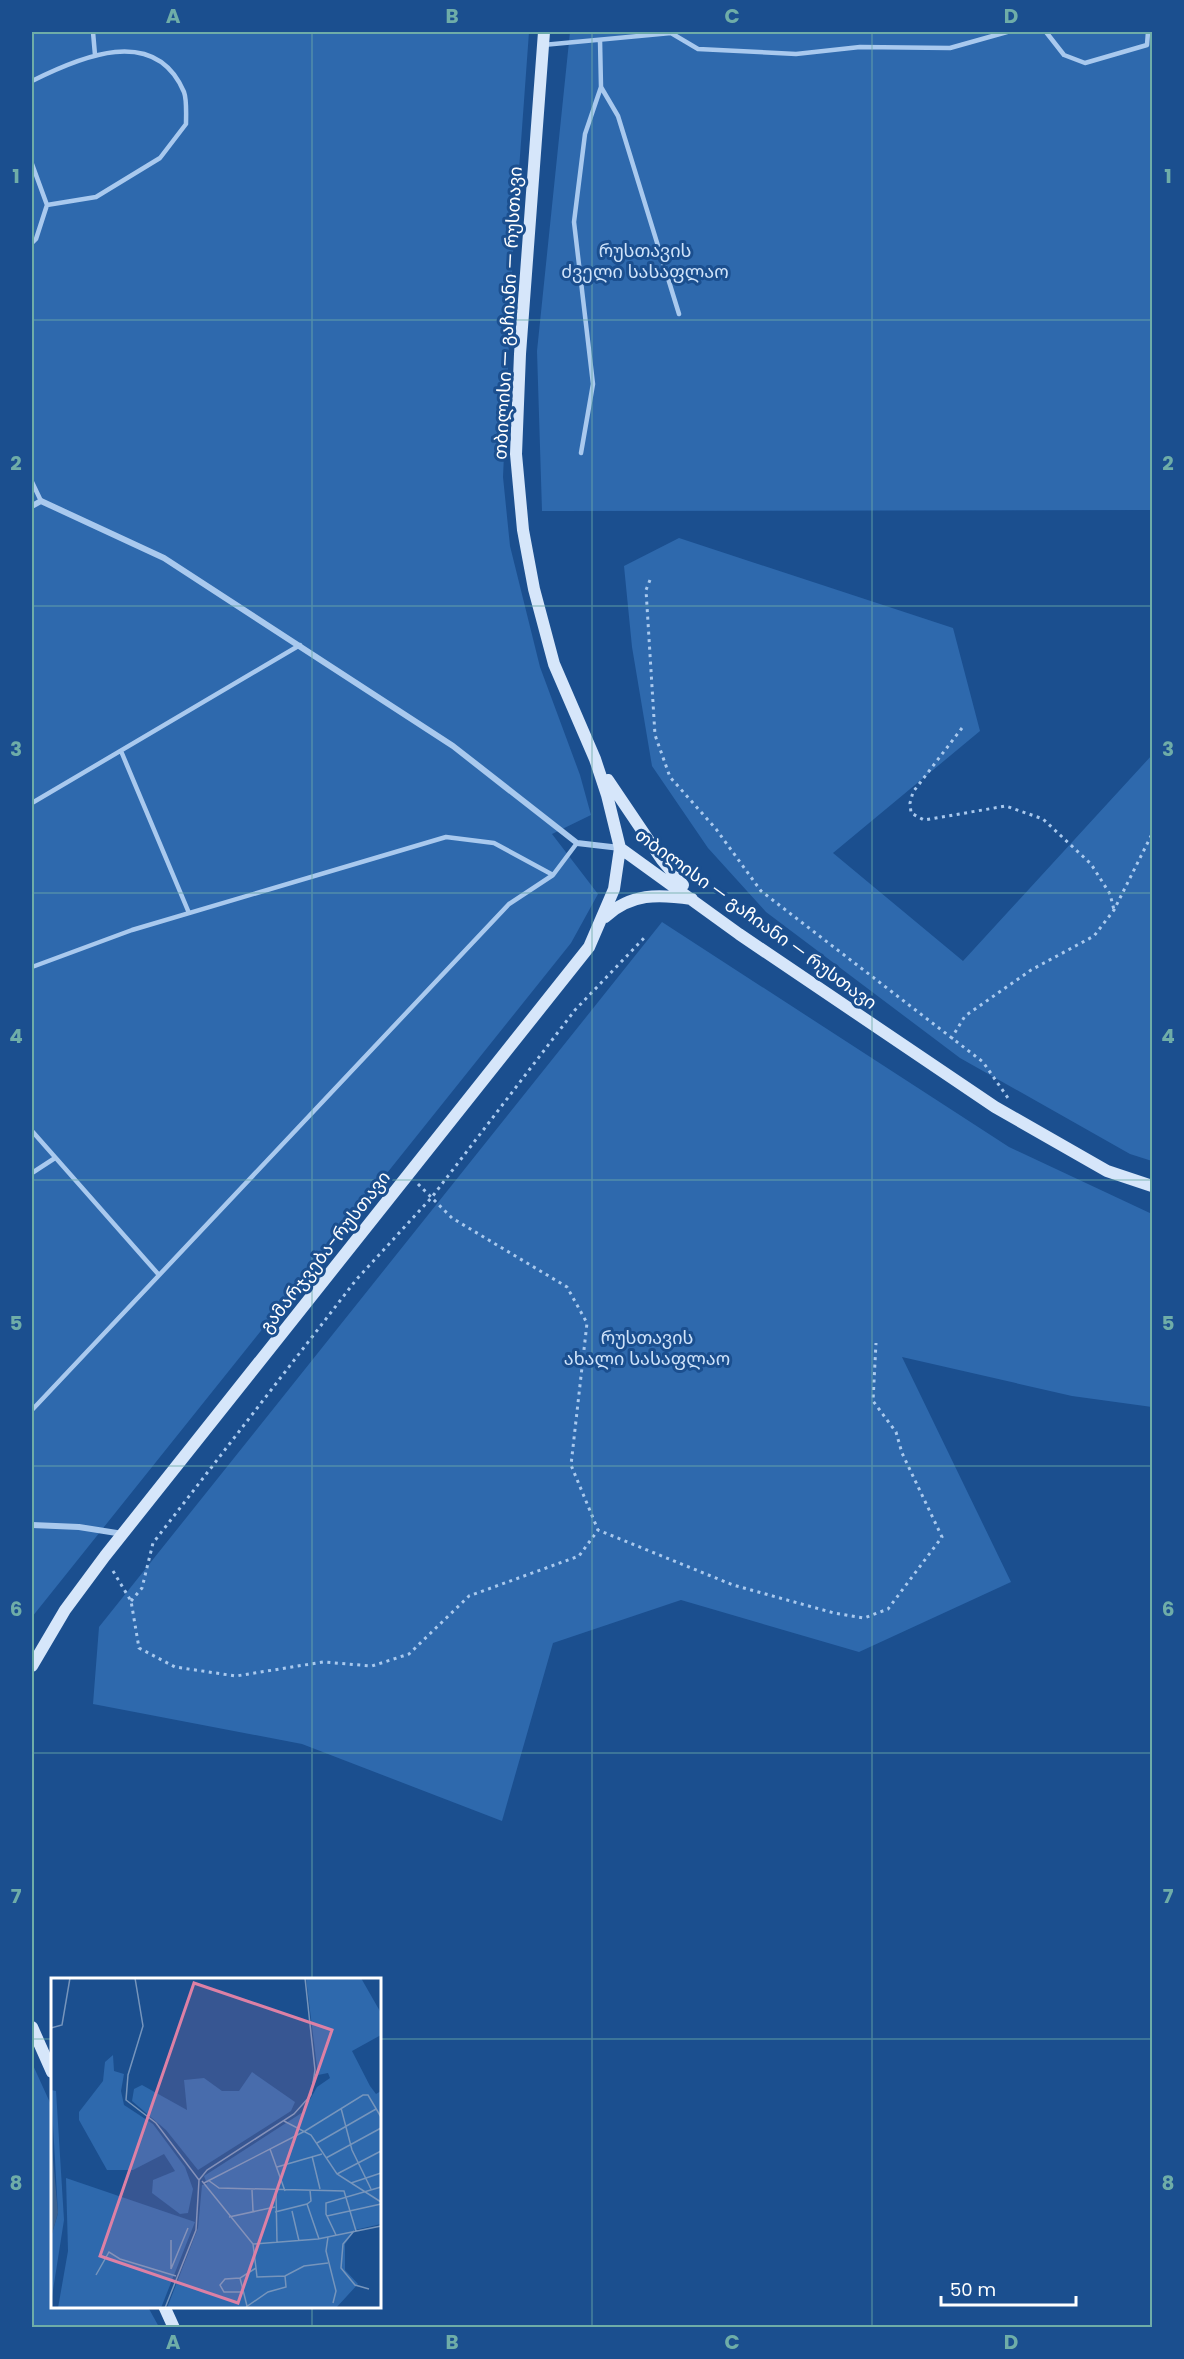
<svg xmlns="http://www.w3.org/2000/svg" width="1184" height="2359" viewBox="0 0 1184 2359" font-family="Poppins,'Noto Sans Georgian',sans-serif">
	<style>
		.green { fill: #2e69ad }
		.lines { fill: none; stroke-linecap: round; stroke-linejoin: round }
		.path { stroke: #a9c9ee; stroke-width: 3; stroke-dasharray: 3 4.5; stroke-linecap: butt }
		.service { stroke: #a9c9ee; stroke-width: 4.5 }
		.minor { stroke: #a9c9ee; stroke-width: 6 }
		.secondary { stroke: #d6e6fa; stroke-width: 12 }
		.grid { fill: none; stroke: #6fada8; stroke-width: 1.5; stroke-opacity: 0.55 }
		.labels { text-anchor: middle; stroke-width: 6; stroke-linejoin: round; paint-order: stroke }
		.park-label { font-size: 18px; fill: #cfe3fa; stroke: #1b4f8f }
		.street-label { font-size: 18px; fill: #fff; stroke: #1b4f8f }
		.inset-road { fill: none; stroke: #7695bc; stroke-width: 1.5 }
		.view { fill: #dd80a5; fill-opacity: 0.15; stroke: #dd80a5; stroke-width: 3 }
		.inset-edge { fill: none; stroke: #fff; stroke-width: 3 }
		.neatline { fill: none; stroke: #6fada8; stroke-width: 2 }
		.grid-label { font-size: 20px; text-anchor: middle; font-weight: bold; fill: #6fada8 }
	</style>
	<rect width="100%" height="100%" fill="#1b4f8f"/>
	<path class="green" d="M32,32h497l-16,220 -10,225 7,69 30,121 40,108 11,40 -39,19 46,60 -27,49 -539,674z
		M570,32h582v478l-610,1 -5,-160z
		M679,538l274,90 27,103 -147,122 130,108 189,-206v406l-22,-7 -170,-96 -194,-146 -58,-64 -56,-82 -20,-119 -8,-81z
		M662,922l347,225 143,67v193l-80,-11 -170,-39 109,225 -152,70 -178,-52 -128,43 -51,178 -200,-77 -209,-40 6,-77z
		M32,2063l20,44v199l96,1 11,20h-127z"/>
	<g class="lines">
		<path class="path" d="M650,580l-4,10 9,145 15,42 46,52 45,62 222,171 25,36
			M962,728l-49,64 -3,11 1,10 13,7 82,-14 37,13 48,45 19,30 4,16
			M951,1039l14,-23 66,-46 63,-34 20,-26 38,-76
			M418,1184l34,34 115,69 20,36 -16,142 27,65
			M113,1571l18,30 8,47 36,19 61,9 87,-14 49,4 37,-12 60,-58 110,-40 19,-26 135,55 101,28 30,5 24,-9 54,-72 -40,-84 -6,-21 -23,-31 3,-58
			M131,1601l11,-13 11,-45 203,-263 76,-83 143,-187 70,-73"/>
		<path class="service" d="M93,32l2,23
			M1046,32l18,23 21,8 62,-18 1,-13
			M600,40l1,47 17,29 61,198
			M543,45l128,-12 27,16 98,5 64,-7 90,1 57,-16
			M32,81c48,-24 123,-57 152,11 3,8 2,23 2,32l-26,34 -64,39 -49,8
			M32,164l15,41 -11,34 -4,4
			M581,453l12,-69 -19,-162 11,-88 16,-47
			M32,482l9,19
			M121,751l68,162
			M32,803l268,-158
			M32,967l100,-37 314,-93 48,6 59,32
			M32,1131l127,144
			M32,1173l23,-15
			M32,1410l477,-506 44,-29 24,-32"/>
		<path class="minor" d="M32,506l9,-5 123,57 289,188 124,97 43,5
			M32,1525l47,2 44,7"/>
		<path class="secondary" d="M608,780l54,80 21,25
			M620,848l119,86 256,173 112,64 45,15
			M605,917c26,-24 53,-23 87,-18
			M32,1666l33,-56 40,-54 484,-609 25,-58 6,-41 -13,-53 -12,-36 -41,-95 -20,-75 -11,-59 -7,-76 4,-100 24,-322
			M32,2027l20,45
			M164,2306l10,22"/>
	</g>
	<path class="grid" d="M312,32v1948M592,32v2296M872,32v2296M32,320h1120M32,606h1120M32,893h1120M32,1180h1120M32,1466h1120M32,1753h1120M32,2039h20M380,2039h772M312,2306v22"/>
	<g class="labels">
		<g class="park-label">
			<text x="645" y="257">რუსთავის<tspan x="645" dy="21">ძველი სასაფლაო</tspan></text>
			<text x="647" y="1344">რუსთავის<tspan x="647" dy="21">ახალი სასაფლაო</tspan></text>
		</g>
		<g class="street-label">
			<text transform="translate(508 313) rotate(-87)" y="6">თბილისი — გაჩიანი — რუსთავი</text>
			<text transform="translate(756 919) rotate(36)" y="6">თბილისი — გაჩიანი — რუსთავი</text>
			<text transform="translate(325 1252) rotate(-52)" y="6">გამარჯვება-რუსთავი</text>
		</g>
	</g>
	<g transform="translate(51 1978)">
		<rect width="330" height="330" fill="#1b4f8f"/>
		<path d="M255,0h55l20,35v22l-29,16 18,35 6,8 5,-3v133l-26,6 -10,14v26l13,14 -22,24h-169l31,-80 4,-43 5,-1 -3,-8 99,-64 14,-25 13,-9 -2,-5 -10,2zM62,77l1,16 10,3 -3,17 3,14 29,19 32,43 8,22 -5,24 -8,1 -28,-21 1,-13 22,-9 -11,-17 -31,16h-26l-28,-50v-8l24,-31 2,-19zM201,94l43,30 -4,9 -93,59 -32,-40 -34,-29 2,-12 8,-4 45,25 -3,-30 20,-2 18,13h17zM0,112l5,1 8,129 -13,83v-66l7,-24zM15,200l129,44 -34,86h-103l10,-57z" fill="#2e69ad"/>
		<path d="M0,159l7,76 -7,24z" fill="#3c6290"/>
		<path class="inset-road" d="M84,0l8,48 -15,49 -2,25 30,23 43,57 -3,50 -31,78M0,50l11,-3 8,-47M290,130l11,42 19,39M233,143l27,14 26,39 44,28M266,165l59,-34M219,171l15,42M261,178l8,33M275,180l55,-30M226,189l45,-13M286,196l44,-23M148,202l8,-10 87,-56 17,-19 4,-25 -10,-92M157,202l11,8 125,3 12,40M151,203l51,63 3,24 -16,10 7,28M153,205l101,-52 58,-36h5l13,22M300,205l30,-10M201,212l1,21M225,214l1,50M256,226l12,35M241,233l7,30M224,234l32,-8 4,-3 -1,-11M276,238l54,-12M178,239l46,-10M303,253l-11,13 -2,24 14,17 14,4M285,257l-10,-21v-11l55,-16M277,259l-2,14 10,40 -3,12M202,266l65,-5 63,-13M205,290l1,9 28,-1 19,-10 24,-3M120,291l17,-41M120,291v-29M45,297l13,-23 11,7 56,17M189,300l-15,1 -5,6 4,7h17M195,329l22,-15 18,-5 -1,-11"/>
		<path class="view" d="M143,5l138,47 -94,273 -138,-47z"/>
		<rect width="330" height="330" class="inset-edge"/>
	</g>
	<rect width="1184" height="2359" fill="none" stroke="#1b4f8f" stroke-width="66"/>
	<path d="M941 2296v9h135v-9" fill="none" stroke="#ffffff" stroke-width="3"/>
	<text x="950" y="2296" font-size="18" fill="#ffffff" stroke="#1b4f8f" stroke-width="4.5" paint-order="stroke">50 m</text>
	<rect x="33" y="33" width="1118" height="2293" class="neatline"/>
	<g class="grid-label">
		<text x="173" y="23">A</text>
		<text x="452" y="23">B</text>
		<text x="732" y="23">C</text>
		<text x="1011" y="23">D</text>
		<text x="16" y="183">1</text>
		<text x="1168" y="183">1</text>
		<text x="16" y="470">2</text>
		<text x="1168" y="470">2</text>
		<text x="16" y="756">3</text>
		<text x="1168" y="756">3</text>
		<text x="16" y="1043">4</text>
		<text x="1168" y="1043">4</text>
		<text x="16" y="1330">5</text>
		<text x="1168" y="1330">5</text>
		<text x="16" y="1616">6</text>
		<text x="1168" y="1616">6</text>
		<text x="16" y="1903">7</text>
		<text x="1168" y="1903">7</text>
		<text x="16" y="2190">8</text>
		<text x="1168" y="2190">8</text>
		<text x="173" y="2349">A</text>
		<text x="452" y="2349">B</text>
		<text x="732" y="2349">C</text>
		<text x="1011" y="2349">D</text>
	</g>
</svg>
